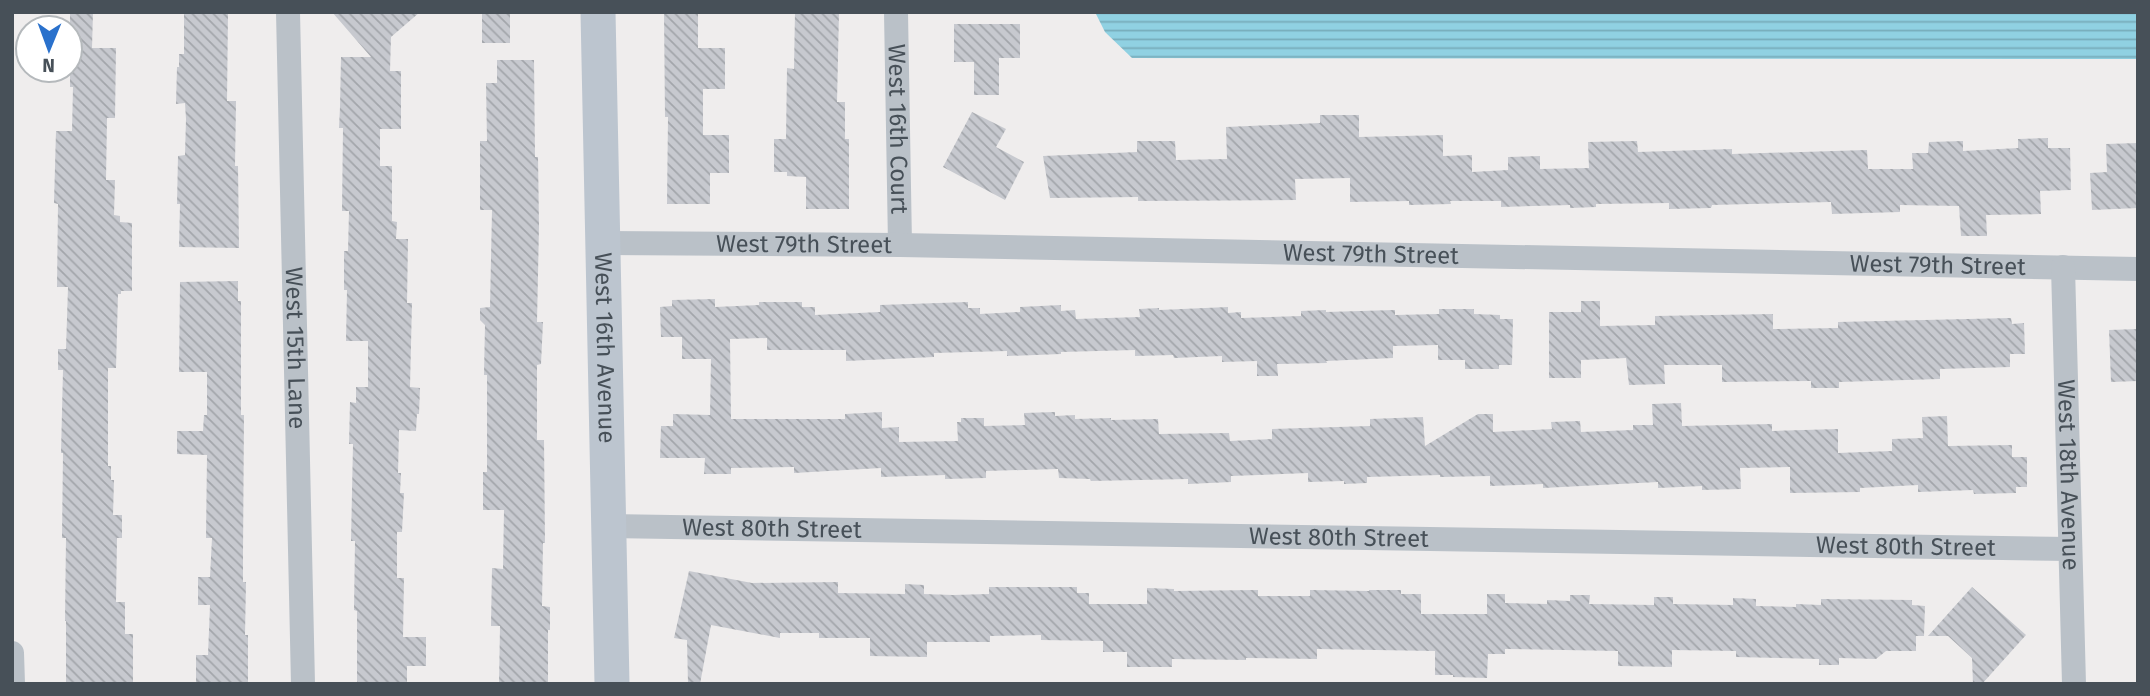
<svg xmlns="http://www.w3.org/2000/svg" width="2150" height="696" viewBox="0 0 2150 696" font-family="'Fira Sans',sans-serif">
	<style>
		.water { fill: url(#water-rules) }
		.building { fill: url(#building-back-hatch) }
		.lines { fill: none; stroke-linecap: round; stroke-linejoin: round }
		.street { stroke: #bac1c8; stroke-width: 24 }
		.secondary { stroke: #bcc5cf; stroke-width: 35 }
		.labels { text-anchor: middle; stroke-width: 6; stroke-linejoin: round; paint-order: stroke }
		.street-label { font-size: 24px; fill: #475058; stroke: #fff }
	</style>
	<defs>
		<pattern id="water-rules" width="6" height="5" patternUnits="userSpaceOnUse" patternTransform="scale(1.75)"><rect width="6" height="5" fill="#90d1e2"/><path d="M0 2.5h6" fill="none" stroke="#77acba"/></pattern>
		<pattern id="building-back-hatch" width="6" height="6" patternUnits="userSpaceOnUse" patternTransform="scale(1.75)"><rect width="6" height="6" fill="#c7c9cf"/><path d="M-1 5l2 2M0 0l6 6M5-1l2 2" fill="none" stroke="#a3a6ab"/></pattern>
	</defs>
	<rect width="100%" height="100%" fill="#efeded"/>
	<path class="water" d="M1095,12h1043v47l-1006,-1 -27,-26z"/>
	<path class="building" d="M70,12h23l-1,36h24l-1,70h-8l-1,62h9l-1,35 6,1v6l12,1v68h-11v3h-3l-2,74h-8v98h3v14h3l-1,35h9v23h-5l-1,64h9v32h8v50h-67v-63h-1l1,-83h-4l1,-85h-2l2,-83h-5v-21h8l2,-62h-11l1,-83 -4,-1 2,-72h16l1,-44h-3z
		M184,12h44l-1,89h9l-1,65h3l1,82 -60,-1 1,-43h-3l1,-48 7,-1 1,-36 -1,-16 -9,1 1,-37h2v-13h5z
		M332,12h88l-29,25 -1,34h11v58h-21v37h12v55l5,1 -1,17h12l-1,64h5l-2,84 10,1 -1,26h-2l-1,17 -17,-1 -1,43h3l-1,20h4l-2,39h-5v46h7l-1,59h23v29h-19v18h-50v-73l-3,-1 1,-69h-4l2,-97h-4l1,-42 6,1v-16h12v-46h-22l1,-51h-3v-39h4l1,-40h-7l1,-83h-4l1,-21 1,-50h30z
		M482,12h28v31h-28z
		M664,12h34v36h27v41h-22v46h26v38h-19v31h-43l1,-87h-3z
		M795,12h44l-2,90h8v37h4v70h-43v-32l-19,-1v-4h-13v-33h12l1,-71 7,1z
		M954,24h66v34h-21v37h-25v-33h-20z
		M497,60h37l1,97h3l1,69 -2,96h6l-2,42 -4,1v75h7l1,103h-2l-1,63 8,1v23h-2v54h-49l1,-58h-9l1,-58 11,1 1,-59h-21v-38h4v-97h-3l1,-50 -5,-5v-12l10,-1 2,-97h-12v-69h7l-1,-58h11z
		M972,112l34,17 -10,18 28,15 -19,38 -62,-33z
		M1320,115h39v22l84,-2v21l29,-1v17l36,-2v-13l32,-1v13l49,-1 -1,-26 49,-1 1,11 94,-3v5l135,-4 1,19h45l-1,-16h16l1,-11 34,-1v10l55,-3v-9l30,-1v10h22l1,42 -31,1 1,23 -55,1 1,21h-26l-2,-30 -59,-1v7l-68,2 -1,-12 -119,3 -1,3 -42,1v-6l-73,1v3l-26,1v-3l-69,2v-6h-51l1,3 -42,1v-4l-59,1v-24l-55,1 1,21 -158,1v-4l-88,1 -7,-42 94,-4v-11h38l1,19 51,-1 -1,-32 94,-4z
		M2138,143v65l-46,2 -2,-37 17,-1 -1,-28z
		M238,281v20h3v114h3l-1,137v30h3l-1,53h3v49h-52v-29h12l2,-50h-12v-28h12l2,-39h-6l1,-83 -30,-1v-23h26l1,-16h3v-43h-28l1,-90z
		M715,299v8l44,-2v-3h43v5h13v8l65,-3v-7l88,-3v6h12v6l40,-2v-5l41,-2v6l14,-1 1,9 64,-2 -1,-8 20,-1v2l69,-3v6l13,-1v6l60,-2v-5l25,-1v2l69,-2v5l44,-1v-5h35v5l26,1v4h13l-1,46h-13v4h-34v-9h-27v-15l-45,1v12l-67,3 1,2 -50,1 1,12h-21v-15l-35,1v-6l-48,2 -1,-3 -38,1v-6l-74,2v2l-54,2v-5l-73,2v4l-88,4v-11h-79v-12l-37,1 1,80h114v-5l37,-2v16l17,-1v15l59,-1 -1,-19h4v-4h23v8l41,-1 -1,-12 31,-1v4l20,-1v4l36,-1v2l47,-1 1,15 70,-1 1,8 42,-2v-10l98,-3v-7l53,-2 2,29 53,-32h15v18l59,-3 -1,-7 29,-1 1,11 52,-2v-5h20l-1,-21 29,-1 1,23 90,-2v7l66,-2v24l54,-2v-12l31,-1 -1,-21 25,-1 1,30 64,-1v12h15v30h-11v6l-42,1 -1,-4 -55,2v-7l-58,3v4l-70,1v-26l-50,1 1,21 -39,1v-4l-44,2v-6l-115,6v-4l-53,2v-10l-50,1v-2l-73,2v6l-23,1v-3l-36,1v-9l-77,3v6l-43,2v-5l-97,2 -1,-2 -31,-1 -1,-9 -72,2v7l-41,1v-4l-64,2v-9l-87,5v-6l-63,1v6h-27l1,-16h-45l1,-32h12v-12l37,1 1,-56h-29v-22h-21l-1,-30 12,-1v-6z
		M1581,301h19v25l55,-1v-9l118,-2v15l65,-1v-6l173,-4 1,6 12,-1 1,31h-15v13l-70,2v10l-101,3v6h-28v-7l-89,1v-17h-58l1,19 -36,1 -3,-27 -45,2v18h-32v-66h32z
		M2138,329v52l-27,1 -2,-52z
		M689,571l63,12 86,-1v11l67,1v-10l19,1v9l29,1 36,-1v-7h88v6h12v11h58v-16l27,1v2l84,-1v6h52v-6l59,1v-1h32v4h20v20h66v-20h18v9l42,1v-4l23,1v-6h20l-1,9 65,1v-8h19v7l60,1v-7l23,1v7l40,1v-3l25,1v-6l91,1v5l13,1 -1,30h-8v15h-30l-10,8 -37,-1v7h-20v-6l-83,-2v-6l-64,-1v17l-54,-1v-15l-113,-2v5h-17l-1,24 -34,-1v-2h-18v-24l-118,-2v10l-71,-1v2l-74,-1v8h-45v-15h-24v-11l-62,-1v-5l-51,1v6h-63v15l-57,-1v-18h-51v-5h-39v5l-69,-13 -11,59h-12l-1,-44 -13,-2z
		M1972,587l54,48 -44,49h-9l-1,-26 -24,-22h-20z"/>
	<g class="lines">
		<g class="street">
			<path id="s1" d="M288,12l15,672"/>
			<path id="s2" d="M896,12l4,233"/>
			<path id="s3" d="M603,243l297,2 1238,24"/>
			<path id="s4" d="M2063,267l11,417"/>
			<path id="s5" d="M609,526l1461,23"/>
			<path d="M12,653l1,31"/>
		</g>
		<path class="secondary" id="s6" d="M598,12l14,672"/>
	</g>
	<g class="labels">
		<g class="street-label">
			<text dy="8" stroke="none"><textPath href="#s2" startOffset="117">West 16th Court</textPath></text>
			<text dy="8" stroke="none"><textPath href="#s3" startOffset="201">West 79th Street</textPath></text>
			<text dy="8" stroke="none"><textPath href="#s3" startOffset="768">West 79th Street</textPath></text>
			<text dy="8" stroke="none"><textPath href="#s3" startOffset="1335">West 79th Street</textPath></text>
			<text dy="8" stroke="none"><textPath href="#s1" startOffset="336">West 15th Lane</textPath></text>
			<text dy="8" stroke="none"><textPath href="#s6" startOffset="336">West 16th Avenue</textPath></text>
			<text dy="8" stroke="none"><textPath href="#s4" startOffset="208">West 18th Avenue</textPath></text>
			<text dy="8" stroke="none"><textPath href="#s5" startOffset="163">West 80th Street</textPath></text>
			<text dy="8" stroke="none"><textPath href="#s5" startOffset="730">West 80th Street</textPath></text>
			<text dy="8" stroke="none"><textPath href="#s5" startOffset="1297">West 80th Street</textPath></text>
		</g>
	</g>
	<rect width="2150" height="696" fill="none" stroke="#475058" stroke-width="28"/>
	<g transform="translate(49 49) rotate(181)"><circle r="33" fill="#ffffff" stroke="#b5b9bc" stroke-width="2"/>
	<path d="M0-5L12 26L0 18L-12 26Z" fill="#2a71cc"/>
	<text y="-10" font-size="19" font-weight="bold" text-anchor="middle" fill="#475058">N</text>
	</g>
</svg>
